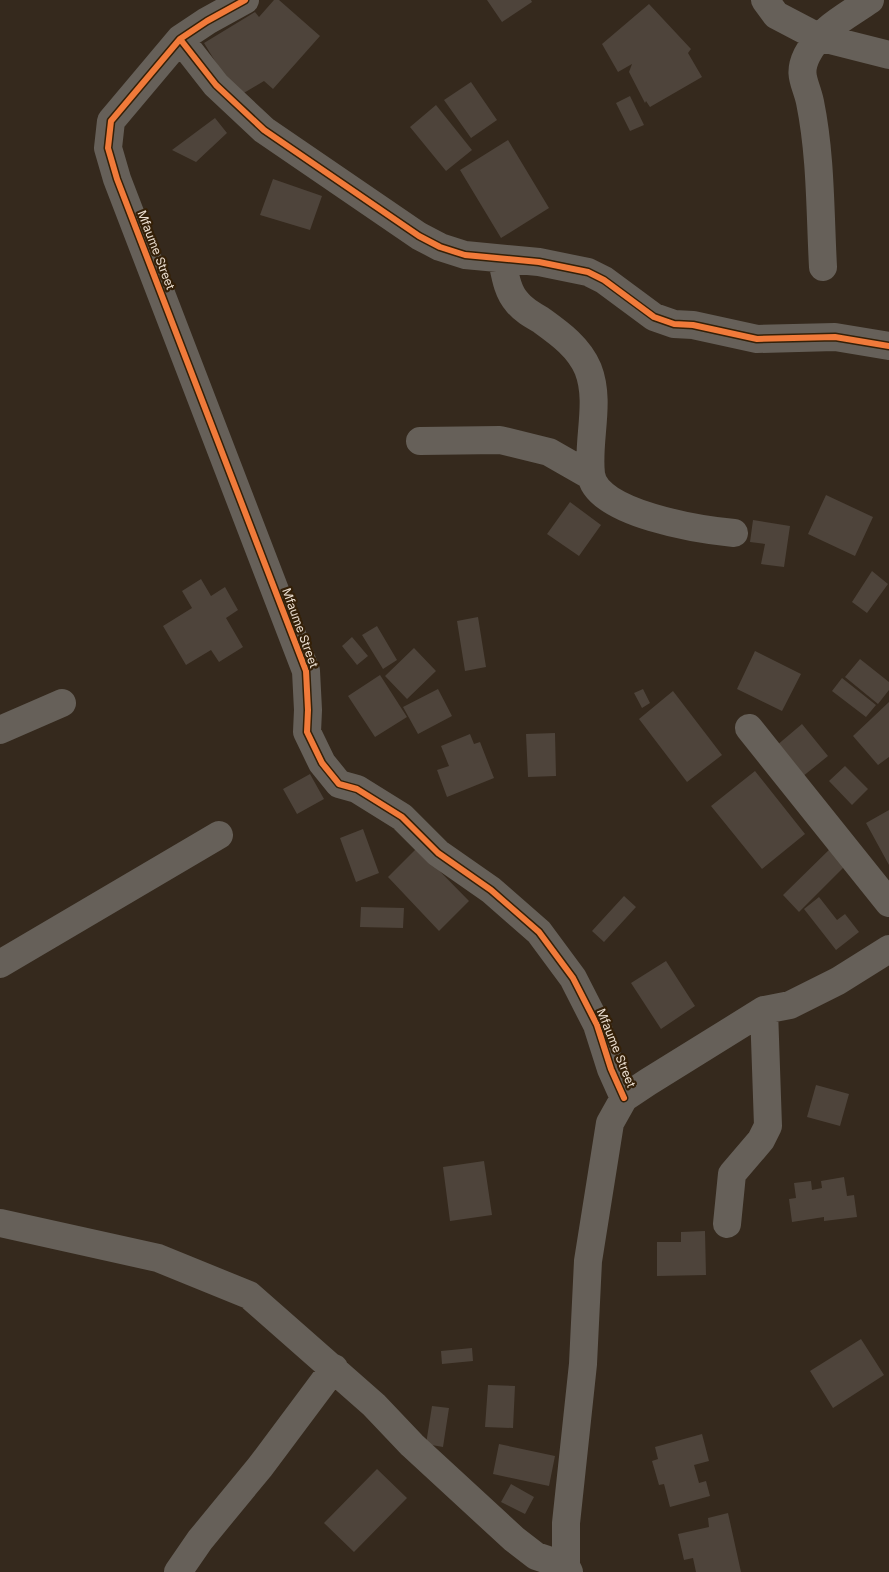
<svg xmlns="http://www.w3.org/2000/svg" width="889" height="1572" viewBox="0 0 889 1572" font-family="Inter,sans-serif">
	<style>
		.building { fill: #4e443b }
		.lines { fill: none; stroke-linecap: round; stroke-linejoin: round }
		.street { stroke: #666059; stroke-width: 28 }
		.cycleway-casing { stroke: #342008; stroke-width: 9 }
		.cycleway { stroke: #f17a3a; stroke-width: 6 }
		.labels { text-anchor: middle; stroke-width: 4.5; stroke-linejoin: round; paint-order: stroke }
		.street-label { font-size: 12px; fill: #ebded0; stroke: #342008 }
	</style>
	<rect width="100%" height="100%" fill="#35291d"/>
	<path class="building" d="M274,0h5l41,36 -47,53 -9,-8 -27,16 -33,-54 51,-31 4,5z
		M487,0h44l1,2 -30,20z
		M649,4l42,45 -3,4 14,24 -52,30 -4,-6 -1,2 -16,-31 3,-8 -14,8 -16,-28z
		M471,82l26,38 -26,18 -27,-38z
		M630,96l14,29 -14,6 -14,-28z
		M436,105l36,45 -26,21 -36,-44z
		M215,118l12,15 -31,29 -24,-12z
		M508,140l41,68 -48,30 -41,-68z
		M273,179l49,17 -12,34 -50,-15z
		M826,495l47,22 -18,39 -47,-22z
		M570,502l31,23 -22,31 -32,-22z
		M753,520l37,6 -6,41 -23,-3 4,-20 -15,-2z
		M872,571l16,13 -21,29 -15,-11z
		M201,579l10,17 14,-9 13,23 -12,8 17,29 -24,15 -8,-12 -25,15 -23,-39 29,-18 -10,-17z
		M478,617l8,50 -21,4 -8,-50z
		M377,626l20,34 -14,9 -21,-34z
		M352,637l16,19 -11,9 -15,-19z
		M414,648l22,23 -29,28 -22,-23z
		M755,651l46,23 -19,37 -45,-22z
		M860,659l29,23v8l-11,14 -33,-27z
		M380,675l27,42 -32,20 -27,-41z
		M842,678l34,27 -10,12 -34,-26z
		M438,689l14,27 -34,18 -15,-27z
		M643,689l7,14 -8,5 -8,-15z
		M673,691l49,64 -35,27 -48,-63z
		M889,702v55l-11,8 -25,-29z
		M802,724l26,32 -26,21 -26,-31z
		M555,733l1,43 -28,1 -2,-43z
		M470,734l4,10 6,-2 14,36 -47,19 -10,-27 12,-4 -8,-20z
		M845,766l23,23 -16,16 -23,-24z
		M755,771l50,63 -43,35 -51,-63z
		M310,774l14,25 -27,15 -14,-25z
		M889,810v55l-23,-42z
		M363,829l16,44 -23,9 -16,-44z
		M834,845l16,16 -51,51 -16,-17z
		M417,848l52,53 -30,30 -51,-54z
		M624,896l12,11 -32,35 -12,-11z
		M819,897l18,23 8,-6 14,18 -23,18 -32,-41z
		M361,907l43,1 -1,20 -43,-1z
		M666,961l29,45 -34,23 -30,-46z
		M816,1085l33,9 -9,32 -33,-9z
		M484,1161l8,54 -42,6 -7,-54z
		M844,1177l3,19 7,-1 3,22 -33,4v-4l-32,5 -3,-23 7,-1 -2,-15 17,-2 1,9 10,-2 -1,-7z
		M705,1231l1,44 -49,1v-34h24v-10z
		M861,1339l23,36 -51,33 -23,-37z
		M472,1348l1,13 -31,3 -1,-13z
		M488,1385l27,1 -2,42 -28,-1z
		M432,1406l17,2 -6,39 -17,-3z
		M702,1434l7,27 -15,4 5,18 7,-2 4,15 -40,11 -6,-23 -5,1 -7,-24 6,-2 -3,-12z
		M499,1444l56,12 -6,30 -56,-12z
		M377,1469l30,29 -53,54 -30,-29z
		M511,1484l23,13 -9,17 -24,-12z
		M728,1513l13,59h-45l-3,-14 -9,2 -6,-26 31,-7 -1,-9z"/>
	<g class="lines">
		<path class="street" d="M245,0l-38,21 -27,18 -69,82 -3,27 9,31 189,492 2,39 -1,22 15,31 17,21 18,5 45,28 36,36 53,37 48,42 34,46 24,47 14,44 13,29
			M765,0l11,15 42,22 71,18
			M180,39l36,46 48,45 155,106 21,11 25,8 74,7 49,10 16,8 50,37 20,7 19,1 64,14 78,-2 54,9
			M502,260c3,14 5,31 15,42 6,8 15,13 24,18 18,13 38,27 47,49 13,33 -1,71 3,105 4,40 111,56 143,59
			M823,267c-3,-55 -2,-111 -13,-165 -4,-19 -13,-27 -3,-47 13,-26 40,-39 63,-55
			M420,441l80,-1 49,12 42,24
			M749,728l140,175
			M0,730l62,-27
			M0,964l219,-129
			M0,1223l158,35 91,37 125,110 38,40 102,94 22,17 30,10
			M727,1224l5,-50 29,-34 7,-14 -4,-116
			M178,1572l22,-32 60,-73 74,-99
			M569,1572l-3,-6v-43l17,-159 5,-103 22,-138 14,-25 24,-16 116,-72 26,-5 48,-24 51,-32"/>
		<g class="cycleway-casing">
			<path id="cycleway" d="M245,0l-38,21 -27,18 -69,82 -3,27 9,31 189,492 2,39 -1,22 15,31 17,21 18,5 45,28 36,36 53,37 48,42 34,46 24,47 14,44 13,29
				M180,39l36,46 48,45 155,106 21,11 25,8 74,7 49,10 16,8 50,37 20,7 19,1 64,14 78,-2 54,9"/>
		</g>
		<use href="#cycleway" class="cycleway"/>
	</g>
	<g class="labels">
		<g class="street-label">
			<text transform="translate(156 250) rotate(69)" y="4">Mfaume Street</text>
			<text transform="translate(300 628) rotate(70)" y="4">Mfaume Street</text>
			<text transform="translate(616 1048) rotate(68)" y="4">Mfaume Street</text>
		</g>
	</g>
</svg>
